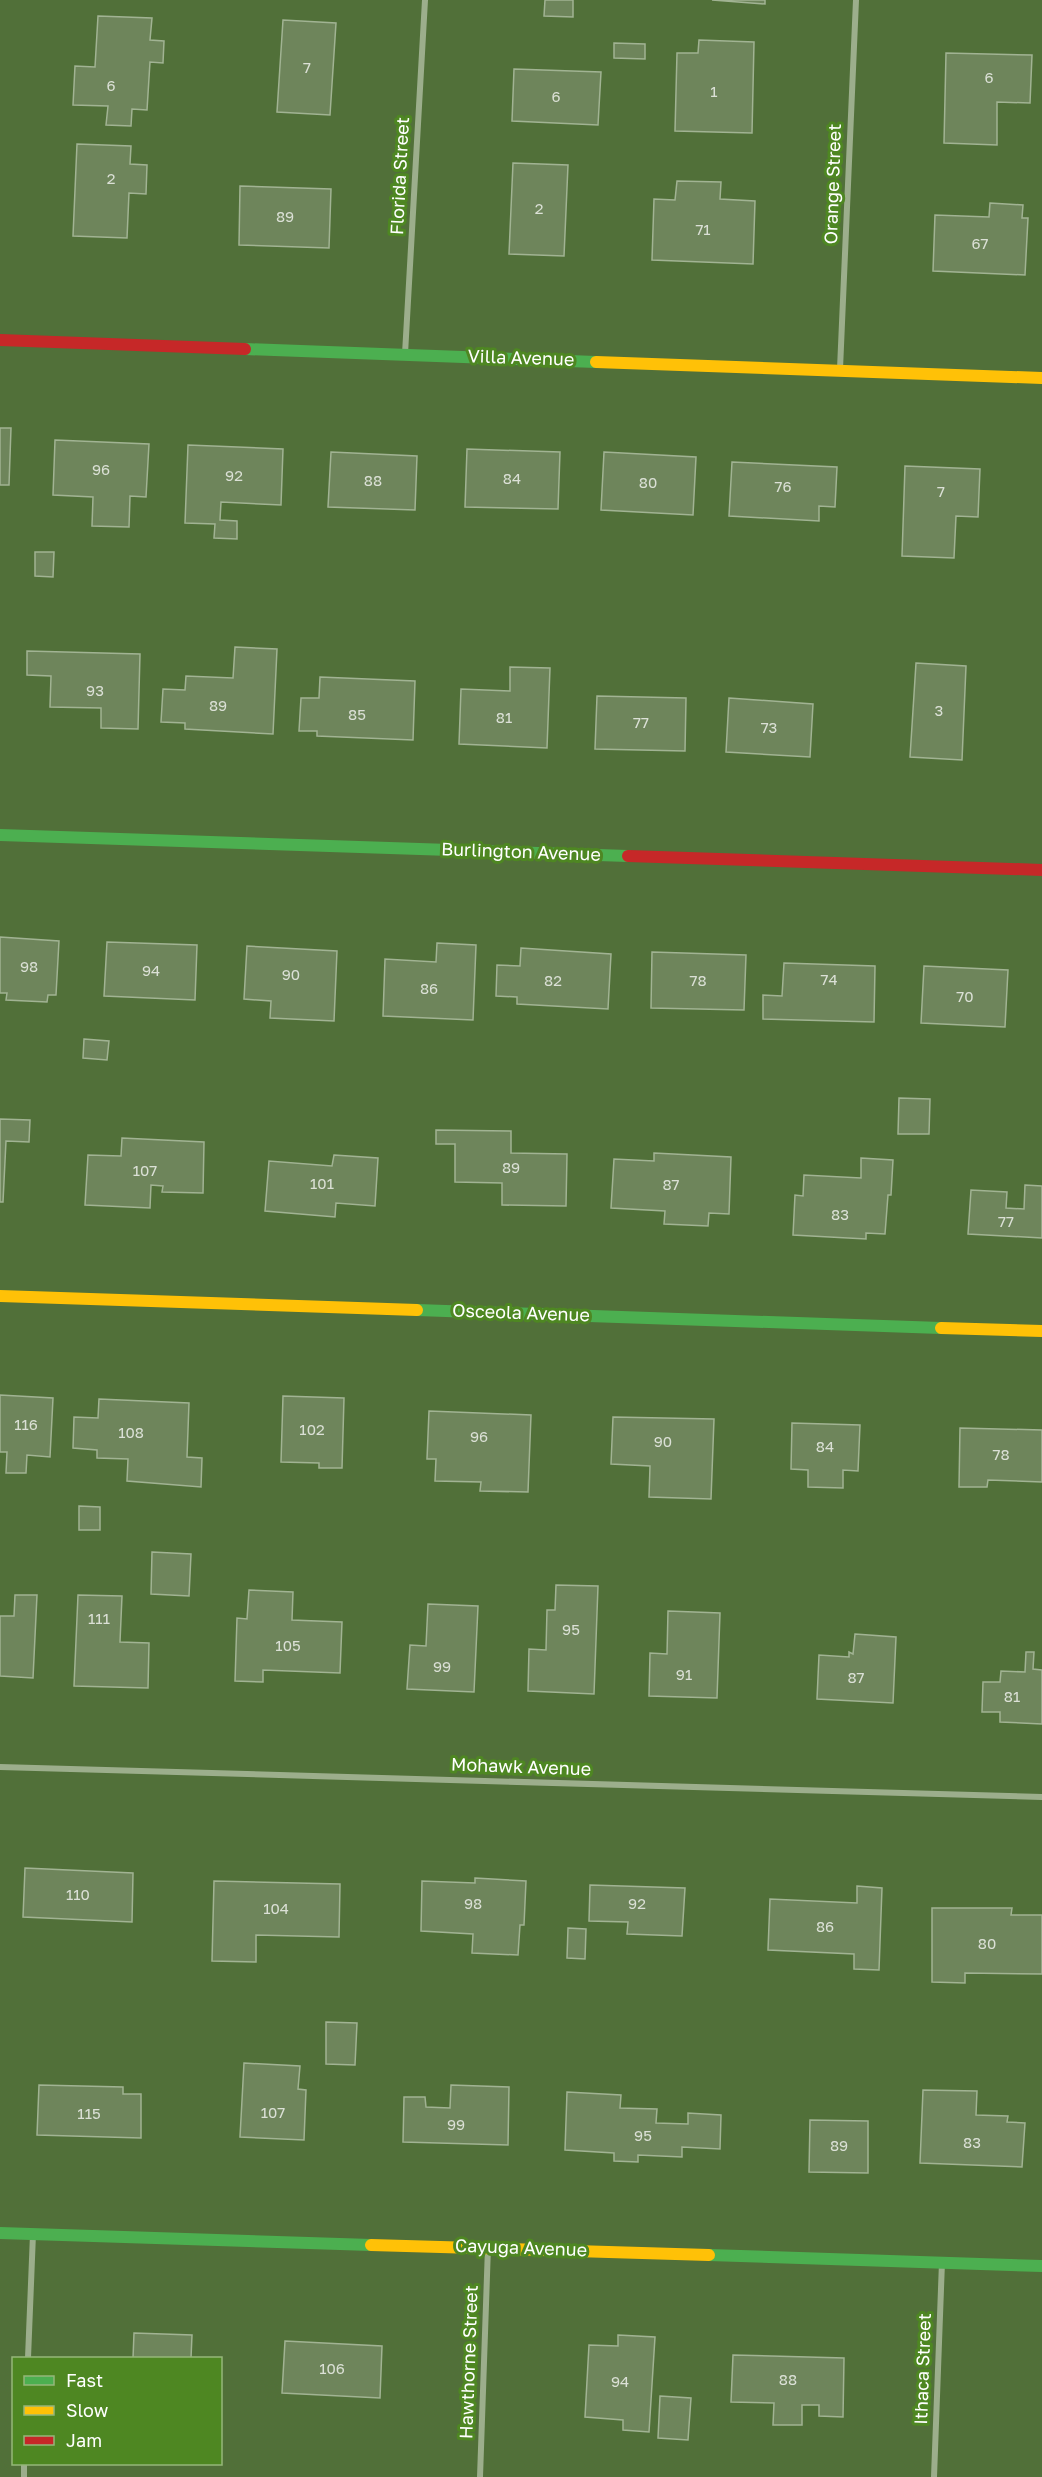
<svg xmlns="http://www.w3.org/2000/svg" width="1042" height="2477" viewBox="0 0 1042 2477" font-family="'Golos Text',sans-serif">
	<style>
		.building { fill: #6e855b; stroke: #a1b393; stroke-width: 1.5 }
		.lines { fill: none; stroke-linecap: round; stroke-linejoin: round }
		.street { stroke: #9cae8c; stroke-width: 6 }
		.fast { stroke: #4caf50; stroke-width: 12 }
		.slow { stroke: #ffc107; stroke-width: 12 }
		.jam { stroke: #c62828; stroke-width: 12 }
		.labels { text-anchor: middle; stroke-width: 6; stroke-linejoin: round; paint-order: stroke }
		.number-label { font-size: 15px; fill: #dbe0d6 }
		.street-label { font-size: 18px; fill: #fff; stroke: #4e8722 }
	</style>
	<rect width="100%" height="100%" fill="#517039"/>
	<path class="building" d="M545,0h28v17l-29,-1z
		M712,0h53v4z
		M98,16l54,2 -2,22 14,1 -1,22 -13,-1 -3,48 -15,-1 -1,17 -25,-1 2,-19 -35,-1 2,-39 20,1z
		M283,20l53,3 -6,92 -53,-3z
		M699,40l55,2 -2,91 -77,-2 2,-78h21z
		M614,43l31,1v15l-31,-1z
		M946,53l86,2 -2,48 -33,-1v43l-53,-2z
		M514,69l87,3 -3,53 -86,-4z
		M77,144l54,2 -1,18 17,1 -1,29 -17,-1 -2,45 -54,-2z
		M513,163l55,2 -4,91 -55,-2z
		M677,181l44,1 -1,17 35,2 -2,63 -101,-4 2,-61 21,1z
		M240,186l91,3 -2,59 -90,-3z
		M990,203l33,2 -1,13h6l-3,57 -92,-4 2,-56 54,2z
		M0,428h11l-2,57h-9z
		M55,440l94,4 -3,53 -16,-1 -1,31 -37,-1 1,-29 -40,-2z
		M188,445l95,4 -2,56 -60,-3 -1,18 17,1v18l-23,-1 1,-14 -30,-1z
		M467,449l93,3 -2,57 -93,-2z
		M331,452l86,4 -2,54 -87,-3z
		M604,452l92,5 -3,58 -92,-5z
		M732,462l105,5 -2,40 -16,-1v15l-90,-5z
		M905,466l75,3 -2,48 -22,-1 -2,42 -52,-2z
		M35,552h19l-1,25 -18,-1z
		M235,647l42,2 -4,85 -88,-5v-6l-24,-1 2,-33 22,1 1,-14 47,2z
		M27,651l113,3 -2,75 -37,-1v-20l-51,-1 1,-31 -24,-1z
		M916,663l50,3 -4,94 -52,-3z
		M510,667l40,1 -3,80 -88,-4 2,-55 49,2z
		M320,677l95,4 -2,59 -96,-4v-5h-18l2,-33h18z
		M597,696l89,2 -1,53 -90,-2z
		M729,698l84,6 -3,53 -84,-5z
		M0,937l59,4 -3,54h-8l-1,7 -41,-2 1,-7h-7z
		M107,942l90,3 -2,55 -91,-4z
		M437,943l39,2 -3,75 -90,-4 2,-57 51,3z
		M247,946l90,5 -3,70 -64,-3 1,-17 -27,-2z
		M521,948l90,6 -3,55 -91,-5v-7l-21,-1 1,-31 23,1z
		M652,952l94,3 -2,55 -93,-2z
		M784,963l91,3 -1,56 -111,-3v-24l19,1z
		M924,966l84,4 -3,57 -84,-4z
		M84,1039l25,2 -2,19 -24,-2z
		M899,1098l31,1 -1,35h-31z
		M0,1119l30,1 -1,22 -23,-1 -3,61h-3z
		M436,1130l75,1v22l56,1 -1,52 -64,-1v-22l-47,-1v-38h-19z
		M122,1138l82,4 -1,51 -41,-1 1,-6 -12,-1 -1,23 -65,-3 3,-50 33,1z
		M654,1153l77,4 -2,57 -20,-1 -1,13 -44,-2 1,-13 -54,-3 3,-49 40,2z
		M334,1155l44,3 -3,48 -39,-3 -1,14 -70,-6 4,-50 63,5z
		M861,1158l32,2 -2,35h-3l-3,39 -19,-1v6l-73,-4 2,-40 8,1 1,-21 57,3z
		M1025,1185l17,1v52l-74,-4 3,-44 36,2 -1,16 18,1z
		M0,1395l53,3 -3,59 -23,-2 -1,18h-20l1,-21h-7z
		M283,1396l61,2 -2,70h-23v-5l-38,-1z
		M99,1399l90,4 -2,54 15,1 -1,29 -74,-6 1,-22 -31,-1v-8l-24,-2 1,-31 24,1z
		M429,1411l102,4 -3,77 -48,-1 1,-9 -46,-1 1,-22h-9z
		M613,1417l101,2 -3,80 -62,-2 1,-31 -39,-2z
		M792,1423l68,2 -2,46 -15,-1v18l-35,-1v-17l-17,-1z
		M960,1428l82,2v52l-54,-2 -1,7h-28z
		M79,1506l21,1v23h-21z
		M152,1552l39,2 -2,42 -38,-2z
		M556,1585l42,1 -4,108 -66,-3 1,-42 17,1 1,-40h8z
		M249,1590l44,2 -1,28 50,2 -2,51 -77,-3v12l-28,-1 2,-63 10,1z
		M15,1595h22l-4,83 -33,-2v-60h14z
		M78,1595l44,1 -2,46 29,1 -1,45 -74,-2z
		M428,1604l50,2 -4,86 -67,-3 3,-44 16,1z
		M668,1611l52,2 -3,85 -68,-2 1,-43 17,1z
		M855,1634l41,3 -3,66 -76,-4 2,-44 30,2v-5l4,2z
		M1026,1652h8l-1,17 9,1v54l-42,-2v-10h-18l1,-30h17l1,-11 24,1z
		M25,1868l108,5 -1,49 -109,-5z
		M475,1878l51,3 -2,44h-4l-2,30 -46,-2 1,-19 -52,-3 1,-50 53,2z
		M214,1881l126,3 -1,53 -83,-2v27l-44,-1z
		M590,1885l95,3 -3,48 -55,-2 1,-12 -39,-1z
		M857,1886l25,2 -3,82 -25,-1v-15l-86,-4 2,-51 87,4z
		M932,1908h80l-1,7h31v59l-77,-1v10l-33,-1z
		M568,1928l18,1 -1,30 -18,-1z
		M326,2022l31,1 -2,42 -29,-1z
		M244,2063l56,3 -2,23 8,1 -2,50 -64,-3z
		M39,2085l84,2v7h18v44l-104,-3z
		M451,2085l58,2 -1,58 -105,-3 1,-45h21l1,10 24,1z
		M923,2090l54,1 -1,24 32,1 -1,6 18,1 -3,44 -102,-4z
		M567,2092l54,3 -1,13 37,1 -1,14 32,1v-11l33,2 -1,34 -38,-2v10l-44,-2v7l-24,-1v-8l-49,-3z
		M810,2120l58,1v52l-59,-1z
		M134,2333l58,2 -1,23h-58z
		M618,2335l37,2 -6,95 -26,-2v-10l-38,-3 4,-72 29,1z
		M285,2341l97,5 -2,52 -98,-5z
		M733,2355l111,3 -1,59 -24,-1v-11h-17v20h-29l1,-22 -43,-1z
		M660,2396l31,2 -3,42 -30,-2z"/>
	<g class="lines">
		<path class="street" d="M405,354l20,-354
			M840,369l16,-369
			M0,1767l1042,30
			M28,2358l5,-124
			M24,2477v-13
			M480,2477l8,-230
			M934,2477l8,-215"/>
		<path class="fast" d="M245,349l351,13
			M0,835l628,21
			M417,1310l524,18
			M0,2233l371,12
			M709,2255l333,11"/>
		<path class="slow" d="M596,362l446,16
			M0,1296l417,14
			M941,1328l101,3
			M371,2245l338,10"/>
		<path class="jam" d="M0,340l245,9
			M628,856l414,14"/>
	</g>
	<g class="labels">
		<g class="number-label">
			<text x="307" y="73">7</text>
			<text x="989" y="83">6</text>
			<text x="111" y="91">6</text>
			<text x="714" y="97">1</text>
			<text x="556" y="102">6</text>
			<text x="111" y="184">2</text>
			<text x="539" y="214">2</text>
			<text x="285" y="222">89</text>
			<text x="703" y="235">71</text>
			<text x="980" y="249">67</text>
			<text x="101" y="475">96</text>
			<text x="234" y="481">92</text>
			<text x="512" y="484">84</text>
			<text x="373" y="486">88</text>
			<text x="648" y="488">80</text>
			<text x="783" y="492">76</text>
			<text x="941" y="497">7</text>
			<text x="95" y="696">93</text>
			<text x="218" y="711">89</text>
			<text x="939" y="716">3</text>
			<text x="357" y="720">85</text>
			<text x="504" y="723">81</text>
			<text x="641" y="728">77</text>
			<text x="769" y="733">73</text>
			<text x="29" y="972">98</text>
			<text x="151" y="976">94</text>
			<text x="291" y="980">90</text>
			<text x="829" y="985">74</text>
			<text x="553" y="986">82</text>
			<text x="698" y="986">78</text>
			<text x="429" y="994">86</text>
			<text x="965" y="1002">70</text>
			<text x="511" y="1173">89</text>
			<text x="145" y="1176">107</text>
			<text x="322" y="1189">101</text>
			<text x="671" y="1190">87</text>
			<text x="840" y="1220">83</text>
			<text x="1006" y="1227">77</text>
			<text x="26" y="1430">116</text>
			<text x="312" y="1435">102</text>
			<text x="131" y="1438">108</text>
			<text x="479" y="1442">96</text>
			<text x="663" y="1447">90</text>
			<text x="825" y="1452">84</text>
			<text x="1001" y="1460">78</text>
			<text x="99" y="1624">111</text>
			<text x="571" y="1635">95</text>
			<text x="288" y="1651">105</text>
			<text x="442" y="1672">99</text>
			<text x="684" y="1680">91</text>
			<text x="856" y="1683">87</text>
			<text x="1012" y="1702">81</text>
			<text x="78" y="1900">110</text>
			<text x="473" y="1909">98</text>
			<text x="637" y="1909">92</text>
			<text x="276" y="1914">104</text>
			<text x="825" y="1932">86</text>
			<text x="987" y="1949">80</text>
			<text x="273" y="2118">107</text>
			<text x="89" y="2119">115</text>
			<text x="456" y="2130">99</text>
			<text x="643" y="2141">95</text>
			<text x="972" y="2148">83</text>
			<text x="839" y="2151">89</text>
			<text x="332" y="2374">106</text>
			<text x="788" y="2385">88</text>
			<text x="620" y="2387">94</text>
		</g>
		<g class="street-label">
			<text transform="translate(400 176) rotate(-87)" y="6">Florida Street</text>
			<text transform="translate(833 184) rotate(-88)" y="6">Orange Street</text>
			<text transform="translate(521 358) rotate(2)" y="6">Villa Avenue</text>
			<text transform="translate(521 852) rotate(2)" y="6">Burlington Avenue</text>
			<text transform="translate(521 1313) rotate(2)" y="6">Osceola Avenue</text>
			<text transform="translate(521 1767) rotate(2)" y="6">Mohawk Avenue</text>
			<text transform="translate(521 2248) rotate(2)" y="6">Cayuga Avenue</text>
			<text transform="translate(469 2362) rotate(-88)" y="6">Hawthorne Street</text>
			<text transform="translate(923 2369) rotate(-88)" y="6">Ithaca Street</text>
		</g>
	</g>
	<rect x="12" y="2357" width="210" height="108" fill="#4e8722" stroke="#95b77a" stroke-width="1.5"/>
	<rect x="24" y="2376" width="30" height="9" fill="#4caf50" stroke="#95b77a" stroke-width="1.5"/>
	<text x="66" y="2387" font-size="18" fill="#ffffff">Fast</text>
	<rect x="24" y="2406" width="30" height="9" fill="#ffc107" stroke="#95b77a" stroke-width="1.5"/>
	<text x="66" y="2417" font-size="18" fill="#ffffff">Slow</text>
	<rect x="24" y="2436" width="30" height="9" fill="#c62828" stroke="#95b77a" stroke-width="1.5"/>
	<text x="66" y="2447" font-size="18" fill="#ffffff">Jam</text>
</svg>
